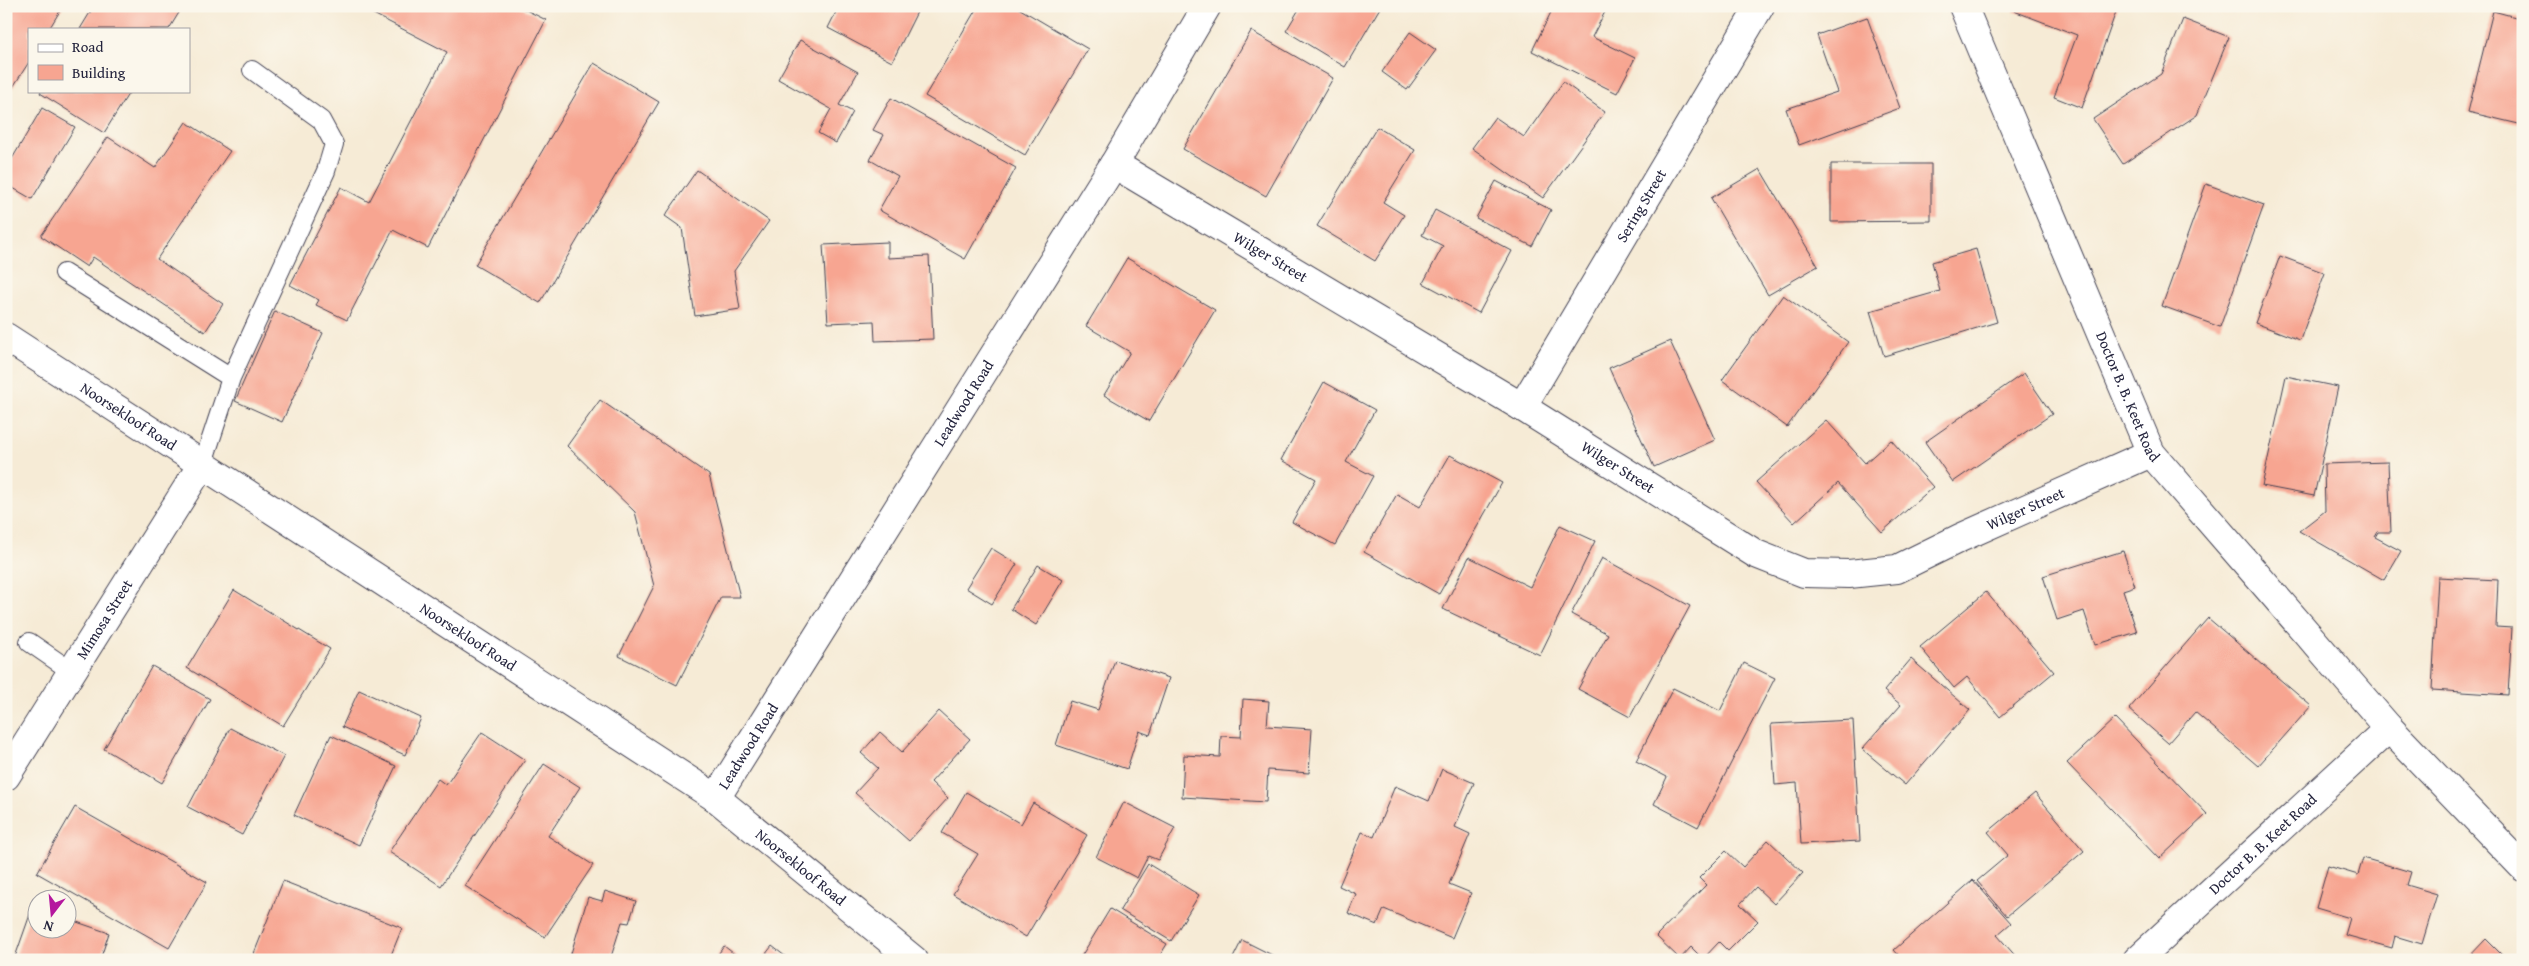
<svg xmlns="http://www.w3.org/2000/svg" width="2529" height="966" viewBox="0 0 2529 966" font-family="'Gentium Book Plus',serif">
	<style>
		.building { fill: #f7a591 }
		.lines { fill: none; stroke-linecap: round; stroke-linejoin: round }
		.lane-casing { stroke: #424052; stroke-width: 20 }
		.street-casing { stroke: #424052; stroke-width: 30 }
		.secondary-casing { stroke: #424052; stroke-width: 30 }
		.lane { stroke: #fff; stroke-width: 18 }
		.street { stroke: #fff; stroke-width: 28 }
		.secondary { stroke: #fff; stroke-width: 28 }
		.labels { text-anchor: middle; stroke-width: 4.5; stroke-linejoin: round; paint-order: stroke }
		.street-label { font-size: 15px; fill: #22223b; stroke: #fbf7ec }
	</style>
	<rect width="100%" height="100%" fill="#fbf7ec"/>
	<filter id="ink" filterUnits="userSpaceOnUse"><feTurbulence type="fractalNoise" baseFrequency=".02" numOctaves="2"/><feDisplacementMap in="SourceGraphic" scale="10" xChannelSelector="R" yChannelSelector="G"/><feConvolveMatrix kernelMatrix="1 2 1 2 8 2 1 2 1" color-interpolation-filters="sRGB"/></filter>
	<filter id="wash" filterUnits="userSpaceOnUse"><feTurbulence type="fractalNoise" baseFrequency=".0096" numOctaves="4" result="noise"/><feDisplacementMap in="SourceGraphic" scale="20" xChannelSelector="R" yChannelSelector="G"/><feGaussianBlur stdDeviation="1.12" result="paint"/><feColorMatrix in="noise" values="0 0 0 0 0 0 0 0 0 0 0 0 0 0 0 0 0 1.4 0 .05"/><feComposite in="paint" operator="in"/></filter>
	<g filter="url(#wash)">
		<rect width="100%" height="100%" fill="#f6ebd6"/>
		<g id="blocks">
			<path class="building" d="M6,6h57l-14,23h-20v33l-23,36z
				M94,6h89l-14,23h-89z
				M358,6h160l28,14 -118,228 -35,-18 -46,90 -31,-15 3,-5 -29,-15 51,-98 28,15 78,-150z
				M839,6h81l-28,56 -64,-34z
				M978,6h37l73,43 -63,106 -100,-59z
				M1301,6h80l-36,61 -59,-36z
				M1554,6h54l-16,31 43,21 -18,35 -85,-42z
				M2015,6h103l-36,102 -28,-11 23,-62 -63,-24z
				M2493,11l30,8v106l-55,-13z
				M1867,17l33,91 -101,37 -13,-36 51,-17 -20,-57z
				M2183,19l46,18 -32,78 -74,49 -30,-45 68,-45z
				M1251,31l82,47 -67,118 -83,-47z
				M1410,32l26,18 -29,40 -25,-18z
				M800,40l58,32 -19,33 14,7 -17,31 -18,-10 13,-24 -53,-30z
				M594,63l65,39 -119,201 -65,-38z
				M1563,82l42,30 -62,86 -71,-50 23,-31 29,20z
				M41,91h89l-26,42 -64,-40z
				M891,98l125,70 -51,91 -86,-49 19,-34 -28,-16 14,-25 -11,-5z
				M42,108l33,19 -43,72 -26,-15v-15z
				M186,122l44,29 -73,108 66,45 -18,28 -112,-75 -6,10 -46,-31 67,-99 47,31z
				M1377,127l38,23 -32,52 21,13 -29,46 -58,-35z
				M1831,164h100v57l-100,1z
				M1760,169l58,97 -50,29 -57,-97z
				M697,170l72,51 -35,50 6,38 -45,7 -13,-88 -17,-12z
				M1496,181l55,29 -19,36 -56,-28z
				M2206,184l58,21 -44,122 -58,-21z
				M1435,210l77,41 -33,62 -56,-30 20,-37 -21,-11z
				M888,242v16l41,-2 4,83 -58,2 -1,-20 -46,2 -5,-78z
				M1976,249l21,73 -113,34 -14,-45 70,-20 -8,-29z
				M2280,256l45,17 -25,67 -45,-17z
				M1127,258l88,52 -66,111 -45,-26 26,-43 -44,-26z
				M1783,295l65,47 -61,85 -65,-47z
				M275,311l48,22 -41,89 -47,-21z
				M1670,341l45,99 -61,27 -45,-99z
				M2024,373l28,41 -99,68 -28,-40z
				M2286,376l52,11 -24,109 -52,-10z
				M1324,382l51,28 -29,52 27,14 -38,69 -43,-23 24,-43 -35,-19z
				M600,400l109,75 31,122h-19l-44,88 -58,-29 35,-70 -19,-74 -68,-66z
				M1826,420l39,43 26,-23 42,47 -51,45 -44,-49 -44,40 -38,-41z
				M1450,455l52,28 -63,111 -75,-42 33,-58 23,13z
				M2388,462l3,70h-13l-3,5 26,14 -17,29 -85,-49 26,-20 -1,-47z
				M1560,525l35,16 -55,114 -97,-46 26,-52 61,30z
				M991,548l26,16 -25,40 -26,-16z
				M2123,551l12,35 -12,4 14,42 -42,13 -11,-34 -27,9 -14,-44z
				M1602,558l88,48 -60,111 -52,-28 30,-55 -37,-20z
				M1038,565l25,15 -27,45 -25,-16z
				M2438,577l60,3 -2,47 16,1 -4,67 -76,-5z
				M234,590l96,59 -47,77 -96,-58z
				M1986,592l68,80 -54,45 -33,-40 -13,11 -34,-41z
				M2208,618l103,88 -53,60 -63,-54 -27,31 -39,-34z
				M1911,659l59,51 -65,75 -43,-36 39,-44 -17,-14z
				M1115,660l54,18 -19,57 -11,-4 -12,38 -71,-24 14,-44 28,9z
				M1744,663l31,15 -77,149 -44,-23 13,-27 -31,-16 37,-73 47,23z
				M152,666l58,33 -48,84 -58,-34z
				M359,690l62,28 -16,37 -63,-28z
				M1243,699l26,2 -2,25 45,3 -3,44 -41,-3 -2,32 -84,-5 2,-42 36,2 1,-21 20,1z
				M939,711l31,28 -39,43 17,16 -39,43 -54,-48 23,-25 -17,-15 19,-21 22,20z
				M2115,718l92,96 -48,45 -92,-96z
				M1853,720l7,121 -59,3 -4,-61 -22,2 -4,-61z
				M230,728l54,28 -42,79 -54,-28z
				M482,732l43,28 -84,126 -52,-34 49,-73 8,6z
				M331,735l65,31 -37,79 -65,-30z
				M544,764l36,23 -32,49 45,29 -48,72 -80,-51z
				M1442,769l32,14 -19,44 15,7 -21,50 22,9 -19,45 -68,-29 -7,16 -29,-12 8,-19 -17,-8 23,-54 12,5 21,-51 34,15z
				M966,792l55,32 12,-21 54,32 -61,102 -73,-43 25,-40 -36,-21z
				M2035,793l49,58 -77,65 -30,-35 31,-26 -20,-23z
				M1124,802l51,26 -17,32 -10,-4 -11,22 -41,-21z
				M75,807l132,75 -38,66 -132,-75z
				M1768,840l35,33 -29,31 -18,-17 -16,17 18,17 -30,30 -9,-9 -16,17 -12,-12 -11,12 -24,-23 50,-51 -7,-7 27,-27 17,16z
				M2363,858l48,14 -4,13 30,9 -15,50 -27,-8 -3,12 -47,-13 5,-17 -34,-10 12,-42 30,9z
				M1148,864l51,31 -28,46 -51,-31z
				M1973,880l38,43 -14,12 22,25h-116l-9,-10z
				M283,881l119,47 -13,32h-128l-8,-4z
				M605,891l31,10 -7,22 -7,-1 -12,38h-41l19,-63 14,4z
				M33,906l5,2v20h30v-9l41,14 -9,27h-86z
				M1110,909l57,35 -10,16h-78z
				M2486,939l21,21h-41z
				M1242,940l40,20h-50z
				M724,946l18,14h-28z
				M772,946l18,14h-29z"/>
		</g>
	</g>
	<g filter="url(#ink)">
		<use href="#blocks" fill-opacity="0" stroke="#424052" stroke-width="1"/>
		<g class="lines">
			<g class="lane-casing">
				<path id="lane" d="M64,273l167,105
					M203,463l28,-85 95,-207 8,-27 -13,-24 -69,-50
					M29,642l42,29"/>
			</g>
			<g class="street-casing">
				<g id="street">
					<path id="s1" d="M1963,6l188,447 238,275 134,139"/>
					<path id="s2" d="M1114,164l408,243 234,147 48,19 45,1 48,-5 63,-31 191,-85"/>
					<path id="s3" d="M1522,407l238,-401"/>
					<path id="s4" d="M6,776l197,-313"/>
					<path id="s5" d="M716,798l398,-634 93,-158"/>
					<path id="s6" d="M2137,960l252,-232"/>
				</g>
			</g>
			<g class="secondary-casing">
				<g id="secondary">
					<path id="s7" d="M6,337l710,461 198,162"/>
				</g>
			</g>
			<use href="#lane" class="lane"/>
			<use href="#street" class="street"/>
			<use href="#secondary" class="secondary"/>
		</g>
	</g>
	<g class="labels">
		<g class="street-label">
			<text dy="5" stroke="none"><textPath href="#s3" startOffset="234">Sering Street</textPath></text>
			<text dy="5" stroke="none"><textPath href="#s2" startOffset="182">Wilger Street</textPath></text>
			<text dy="5" stroke="none"><textPath href="#s1" startOffset="424">Doctor B. B. Keet Road</textPath></text>
			<text dy="5" stroke="none"><textPath href="#s5" startOffset="466">Leadwood Road</textPath></text>
			<text dy="5" stroke="none"><textPath href="#s7" startOffset="146">Noorsekloof Road</textPath></text>
			<text dy="5" stroke="none"><textPath href="#s2" startOffset="588">Wilger Street</textPath></text>
			<text dy="5" stroke="none"><textPath href="#s2" startOffset="1038">Wilger Street</textPath></text>
			<text dy="5" stroke="none"><textPath href="#s4" startOffset="185">Mimosa Street</textPath></text>
			<text dy="5" stroke="none"><textPath href="#s7" startOffset="551">Noorsekloof Road</textPath></text>
			<text dy="5" stroke="none"><textPath href="#s5" startOffset="61">Leadwood Road</textPath></text>
			<text dy="5" stroke="none"><textPath href="#s6" startOffset="171">Doctor B. B. Keet Road</textPath></text>
			<text dy="5" stroke="none"><textPath href="#s7" startOffset="956">Noorsekloof Road</textPath></text>
		</g>
	</g>
	<rect width="2529" height="966" fill="none" stroke="#fbf7ec" stroke-width="25"/>
	<rect x="28" y="28" width="162" height="65" fill="#fbf7ec" stroke="#a4a2a5"/>
	<rect x="38" y="44" width="25" height="8" fill="#ffffff" stroke="#a4a2a5"/>
	<text x="72" y="52" font-size="15" fill="#22223b">Road</text>
	<rect x="38" y="65" width="25" height="15" fill="#f7a591" stroke="#a4a2a5"/>
	<text x="72" y="78" font-size="15" fill="#22223b">Building</text>
	<g transform="translate(52 914) rotate(196)"><circle r="24" fill="#fbf7ec" stroke="#a4a2a5"/>
	<path d="M0-4L9 19L0 12L-9 19Z" fill="#b5179e"/>
	<text y="-8" font-size="14" font-weight="bold" text-anchor="middle" fill="#22223b">N</text>
	</g>
</svg>
